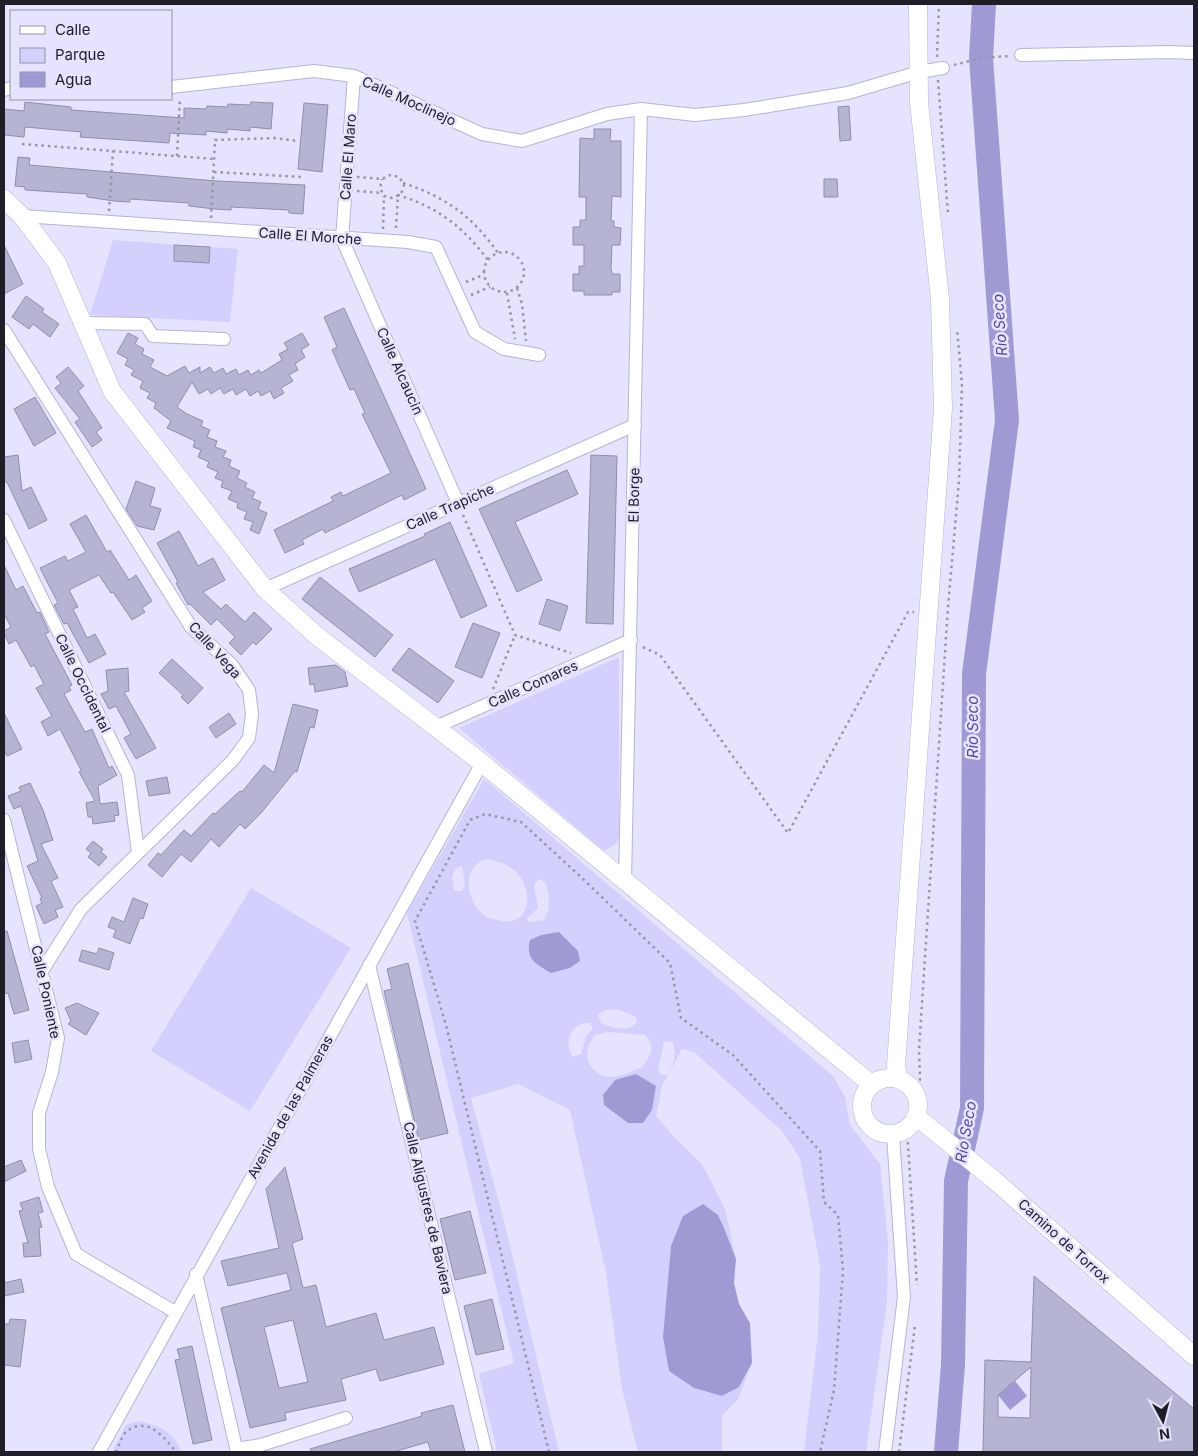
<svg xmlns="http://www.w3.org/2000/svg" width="1198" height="1456" viewBox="0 0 1198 1456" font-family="Inter,sans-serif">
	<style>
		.green { fill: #d4d0fd; fill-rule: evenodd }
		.water { fill: #a09ad4 }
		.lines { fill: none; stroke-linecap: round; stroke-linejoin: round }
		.river { stroke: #a09ad4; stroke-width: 24 }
		.building { fill: #b6b4d3; stroke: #908eac; fill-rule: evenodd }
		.street-casing { stroke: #b6b4d3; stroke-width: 14 }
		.secondary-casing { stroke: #b6b4d3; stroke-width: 19 }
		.path { stroke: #9695a9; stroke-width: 2.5; stroke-dasharray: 2.5 4; stroke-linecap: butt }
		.street { stroke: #fff; stroke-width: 12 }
		.secondary { stroke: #fff; stroke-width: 18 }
		.labels { text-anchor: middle; stroke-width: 5; stroke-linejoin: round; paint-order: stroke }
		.street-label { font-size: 14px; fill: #1e1d28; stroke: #e5e3fd }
		.water-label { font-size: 15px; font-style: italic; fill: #564a92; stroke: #e5e3fd }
	</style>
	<rect width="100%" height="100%" fill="#e5e3fd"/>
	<path class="green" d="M113,240l125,9 -8,73 -140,-7z
		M619,657v180l-3,7 -12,7 -145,-123z
		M484,779l349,297 12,21 5,28 30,39 8,78 -1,60 -21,150h-62l14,-119 2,-68 -20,-106 -17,-27 -89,-80 -12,-3 -20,37 -6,30 18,21 28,27 23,45 11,50 -12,-31 -30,160 28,8 17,-9 13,-24 -14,36 -16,17v36h-84l-16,-63 -16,-116 -36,-163 -52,-26 -47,14 34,127 54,227h-62l-18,-78 35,-11 -107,-450zM486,859c22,3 39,14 41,37 1,7 -1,16 -7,21 -6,5 -14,5 -22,3 -3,-1 -8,-1 -11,-3 -20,-11 -28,-50 -1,-58zM462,866l3,19 -3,6h-8l-2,-14 4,-9zM539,879l6,3c5,13 6,26 -1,38l-16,2 -1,-4 11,-10 -4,-23zM617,1009l19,8 1,5c-9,11 -25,6 -36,1l-3,-8 7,-5zM583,1023h7l3,5 -7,9 -5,17 -8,3c-9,-13 -4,-28 10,-34zM608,1032l37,3c11,11 6,21 -3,32 -10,5 -23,10 -34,10 -11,-1 -22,-13 -21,-24 0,-6 5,-13 8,-18zM672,1041c6,13 2,23 -5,34h-6l-3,-5 6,-28z
		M251,888l100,60 -101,163 -99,-60z
		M138,1421c23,5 33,8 44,31h-70l14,-27z"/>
	<path class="water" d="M559,932l19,19 2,10 -10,7 -19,5c-15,-9 -26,-14 -21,-33l11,-5z
		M636,1074l20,12 -4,24 -9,13h-15l-24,-18 -1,-10 12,-15z
		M703,1204l15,11 6,13 12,31 -2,24 5,21 11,19 2,40 -13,24 -17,9 -28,-8 -25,-17 -6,-34 8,-91 12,-30z
		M1015,1381l12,15 -17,14 -12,-15z"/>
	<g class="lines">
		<path class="river" d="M946,1452l7,-87 3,-184 16,-73 2,-434 33,-254 -26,-362 3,-54"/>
	</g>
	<path class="building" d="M25,102l46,5v3l113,8v-10l22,1 1,-3 20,1 1,-3 22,1 1,-3 22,1 -2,26 -21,-2v4l-23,-2v4l-21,-2v4l-36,-2 -1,10 -89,-6 1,-5 -56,-5 -1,10 -20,-2v-26l20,2z
		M304,103l24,2 -6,67 -24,-3z
		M849,106l2,34 -11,1 -2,-34z
		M594,129h17l-1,12h11v56l-9,-1 -1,25h3v6l7,1 -1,17h-8l-1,23 1,6h8v18h-8v3h-28v-4h-11v-17h6v-8h5v-21h-11v-18h7v-7h6v-23h-7l1,-59 14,1z
		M18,157l12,1 -1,7 188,16 88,4 -2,29 -14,-1v-3l-58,-3v3l-16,-1 -26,-3v-3l-59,-4v3l-16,-1 -27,-4v-3l-62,-4v-3l-10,-1z
		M824,179h13l1,18h-14z
		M4,245l19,39 -19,10z
		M174,245l36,2 -1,16 -35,-2z
		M26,296l18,13 -2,3 17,12 -9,13 -17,-13 -4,5 -17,-12z
		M344,308l82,181 -22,11 -2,-5 -77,38 -2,-4 -21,11 2,4 -19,9 -11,-23 59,-29 -2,-4 10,-5 2,4 48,-23 -29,-59 3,-1 -11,-24 -4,1 -18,-40 5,-3 -13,-30z
		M128,333l10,5 -3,6 9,5 -2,5 12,6 -4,7 17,9 18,-10 4,7 11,-6v6l10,-6 4,6 9,-5 3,6 10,-5 3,6 9,-5 3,5 8,-5 2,3 21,-13 -3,-6 9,-5 -4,-6 18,-10 7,12 -8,5 4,7 -10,7 3,6 -9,5 4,6 -12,7 3,5 -10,6 -4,-8 -9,5 -3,-5 -8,5 -4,-7 -10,6 -3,-6 -9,5 -4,-6 -9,6 -3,-5 -9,5 -7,-12 -15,25 10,7 16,7 -2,5 9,4 -3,7 10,4 -2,6 11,4 -3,6 8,3 -2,6 11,5 -3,7 10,5 -2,4 10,5 -3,6 9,4 -3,7 9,4 -8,21 -9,-4 3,-8 -9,-3 3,-7 -10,-4 1,-5 -10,-4 4,-8 -11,-4 2,-6 -8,-3 3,-6 -11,-5 2,-5 -11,-5 3,-7 -8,-3 2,-6 -28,-13 4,-7 -17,-13 2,-5 -9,-5 3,-5 -10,-5 3,-7 -12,-6 3,-5 -9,-5 3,-6 -11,-6z
		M68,367l16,19 -6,5 24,37 -6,4 6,8 -10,7 -17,-25 5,-3 -25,-31 6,-5 -5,-6z
		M35,397l21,36 -22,13 -20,-37z
		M18,455l4,36 9,-4 16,33 -18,9 -22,-47h-3v-25z
		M591,455l26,1 -4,168 -27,-1z
		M567,470l11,24 -63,28 27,58 -25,12 -38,-83z
		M136,481l19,7 -5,18 11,3 -7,21 -17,-4 -11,-17z
		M86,515l21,37 3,-2 19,30 7,-5 16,26 -10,7 3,4 -13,8 -19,-28 -2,1 -12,-18 -30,15 9,17 -5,2 14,29 8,-4 11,20 -17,9 -22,-40 -3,1 -10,-19 4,-2 -18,-35 25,-12 3,5 18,-9 -16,-28z
		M450,522l37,84 -26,12 -26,-59 -76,33 -10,-23 76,-33 -1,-2z
		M179,531l19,35 15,-8 12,22 -22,12 18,17 5,-5 19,18 9,-10 18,17 -16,16 -3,-3 -12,13 -12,-12 6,-6 -18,-18 -6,6 -21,-21 -2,1 -12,-22 2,-1 -21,-39z
		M4,565l12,25 7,-4 14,27 3,-1 9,20 -4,2 27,51 -3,2 2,3 -7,4 21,38 7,-3 17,39 3,-2 5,9 -19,11 2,18 17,-2 2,13 -5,1 1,5 -22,3 -1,-7h-4l-2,-14 9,-2 -16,-29 2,-2 -21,-41 -12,7 -7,-14 11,-6 -16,-28 8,-4 -10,-19 -3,2 -15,-27 -7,4 -5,-11v-2l7,-4 -7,-13z
		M320,577l73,58 -18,22 -73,-58z
		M547,599l21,7 -8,25 -21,-7z
		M473,623l27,10 -18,45 -27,-11z
		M409,648l45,33 -16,22 -46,-33z
		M172,659l31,29 -15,16 -7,-7 2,-2 -24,-22z
		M336,665l9,7 3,14 -33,6 -1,-8 -4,1 -2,-17z
		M128,668l1,23 -5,1 32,56 -20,11 -12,-21 7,-4 -15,-28 -7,3 -8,-15 7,-3 -2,-21z
		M293,704l25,6 -4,18 -4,-1 -13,45 -2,-1 -34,42 -16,16 -5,-5 -21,23 -8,-8 -20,23 -10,-8 -19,23 -14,-12 10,-12 3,2 23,-25 7,6 22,-23 2,1 25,-23 2,1 22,-27 10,8z
		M4,713l18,36 -15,7 -3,-7z
		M229,713l7,11 -20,14 -7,-11z
		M167,777l3,16 -21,3 -3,-15z
		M30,783l13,27 10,30 -12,4 17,34 -7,3 12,26 -8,3 3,7 -14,7 -8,-18 6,-3 -2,-4 2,-1 -15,-32 11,-5 -17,-55 -7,3 -6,-13 13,-5 -2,-4z
		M93,841l10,8 -2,3 6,5 -8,9 -11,-9 3,-4 -5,-4z
		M133,898l15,6 -5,15 -3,-1 -10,26 -17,-7 3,-7 -8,-3 4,-10 12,5z
		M4,931h3l22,79 -15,4 -6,-21 -4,1z
		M99,948l15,5 -5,17 -30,-9 3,-11 15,4z
		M408,963l40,170 -29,7 -35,-149 8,-2 -5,-20z
		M77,1003l22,10 -13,22 -18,-11 3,-3 -6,-13z
		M28,1040l4,19 -17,4 -3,-20z
		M21,1160l5,11 -22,11v-15z
		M285,1167l18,72 -11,4 11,45 13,-3 10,42 50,-14 8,27 50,-13 10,37 -64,17 -4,-12 -35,10 5,21 -61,13 1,7 -36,8 -29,-120 70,-18 -4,-17 -59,13 -7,-25 58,-13 -13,-59zM293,1320l15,62 -29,6 -15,-61z
		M39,1197l4,15 -5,1 4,14 -3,1 2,28 -17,1 -1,-14h5l-9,-32 4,-1 -3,-7z
		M470,1211l16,62 -31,7 -15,-61z
		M1034,1276l160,133v43h-211l2,-92 46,2zM1031,1367l-1,51 -32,-1v-22z
		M21,1279l3,13 -20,4v-13z
		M492,1299l12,50 -28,6 -12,-49z
		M10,1319l16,1 -6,47 -16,-2v-41h5z
		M192,1346l20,94 -19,4 -18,-84 5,-1 -3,-10z
		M453,1405l12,47h-34l-3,-10 -35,10h-82l-1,-3 112,-33 -1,-3z"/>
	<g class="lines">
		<g class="street-casing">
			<path id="street" d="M1021,55l149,-3 24,1
				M354,76l-12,163 116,264
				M171,87l143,-16 40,5 128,58 40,7 85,-27 34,-5 54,6 49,-5 104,-17 71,-21 24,-4
				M4,90l7,-2
				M22,216l386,26 28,5 39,85 29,17 35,6
				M84,323l61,1 8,12 71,3
				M4,330l187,297 41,38 17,25 3,24 -3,24 -16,22 -152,149 -39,62
				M4,520l124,255 10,78
				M265,589l370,-164
				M436,727l195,-87
				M4,820l54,218 -6,34 -13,41v36l9,38 28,67 99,58
				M625,881l16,-772
				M369,965l117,487
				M196,1274l41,178
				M236,1449l25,-4 85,-27
				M99,1452l383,-689
				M885,1452l19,-155 -11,-162"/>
		</g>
		<g class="secondary-casing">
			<path id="secondary" d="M4,199l18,17 35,47 55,128 153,198 52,47 165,127 389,321
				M862 1106a28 28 0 1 1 56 0a28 28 0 1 1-56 0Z
				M898,1078l-2,-13 47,-657 -3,-109 -21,-197 -1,-98
				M917,1117l76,62 201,177"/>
		</g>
		<path class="path" d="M937,57l2,-53
			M954,65l27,-7 29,-2
			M938,80l10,134
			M22,144l192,15
			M177,156l3,-58
			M214,172l88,5
			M357,177l25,2 8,-4 9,2 5,8 -3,9 -9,4 -8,-2 -4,-8 2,-9
			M403,183c43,14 69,33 95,70
			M357,191l26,2
			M109,211l4,-60
			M211,218l4,-78 59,-2 24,3
			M396,228l2,-33c41,13 64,31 90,65
			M383,229l1,-33
			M484 272a20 20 0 1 1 40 0a20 20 0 1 1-40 0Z
			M466,282l17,-7
			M517,288l5,16 4,37
			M507,293l8,46
			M471,295l19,-8
			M463,515l52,120 56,18
			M643,647l17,8 128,178 120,-221h6
			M493,689l22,-54
			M916,1093l4,-13 -1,-31 29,-442 11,-126 3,-97 -5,-55
			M907,1129l10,156
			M116,1452c3,-6 6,-17 11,-21 21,-15 37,6 49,21
			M549,1452l-103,-427 -31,-104 55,-101 15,-6 36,8 60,55 89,86 11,55 52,37 87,96 4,51 14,13 5,56 -9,119 -14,62
			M899,1452l16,-127"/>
		<use href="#street" class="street"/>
		<use href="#secondary" class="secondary"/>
	</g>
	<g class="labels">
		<g class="street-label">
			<text transform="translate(409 101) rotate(24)" y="5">Calle Moclinejo</text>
			<text transform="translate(348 157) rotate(-86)" y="5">Calle El Maro</text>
			<text transform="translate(310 236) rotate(4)" y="5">Calle El Morche</text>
			<text transform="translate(400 371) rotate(66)" y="5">Calle Alcaucin</text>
			<text transform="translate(634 495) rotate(-89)" y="5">El Borge</text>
			<text transform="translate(450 507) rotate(-24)" y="5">Calle Trapiche</text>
			<text transform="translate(215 650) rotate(48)" y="5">Calle Vega</text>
			<text transform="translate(83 683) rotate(64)" y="5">Calle Occidental</text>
			<text transform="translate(533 684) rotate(-24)" y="5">Calle Comares</text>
			<text transform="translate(46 992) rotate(78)" y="5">Calle Poniente</text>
			<text transform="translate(290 1107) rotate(-61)" y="5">Avenida de las Palmeras</text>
			<text transform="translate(428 1208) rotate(77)" y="5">Calle Aligustres de Baviera</text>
			<text transform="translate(1064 1241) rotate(42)" y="5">Camino de Torrox</text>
		</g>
		<g class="water-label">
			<text transform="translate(1000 325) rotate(-94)" y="5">Río Seco</text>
			<text transform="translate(973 727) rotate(-90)" y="5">Río Seco</text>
			<text transform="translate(966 1132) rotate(-80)" y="5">Río Seco</text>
		</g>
	</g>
	<rect width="1198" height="1456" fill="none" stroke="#1e1d28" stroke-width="10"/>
	<rect x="10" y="10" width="162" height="90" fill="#e5e3fd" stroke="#9594a8"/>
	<rect x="20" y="26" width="25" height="8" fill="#ffffff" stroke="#9594a8"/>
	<text x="55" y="35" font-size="15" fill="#1e1d28">Calle</text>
	<rect x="20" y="48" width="25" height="15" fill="#d4d0fd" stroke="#9594a8"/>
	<text x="55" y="60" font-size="15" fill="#1e1d28">Parque</text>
	<rect x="20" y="72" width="25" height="15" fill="#a09ad4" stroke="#9594a8"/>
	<text x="55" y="85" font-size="15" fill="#1e1d28">Agua</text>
	<g transform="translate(1163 1421) rotate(173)" stroke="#e5e3fd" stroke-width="4" paint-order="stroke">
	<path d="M0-4L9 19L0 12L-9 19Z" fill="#1e1d28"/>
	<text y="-8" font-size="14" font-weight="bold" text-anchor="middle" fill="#1e1d28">N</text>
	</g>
</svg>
